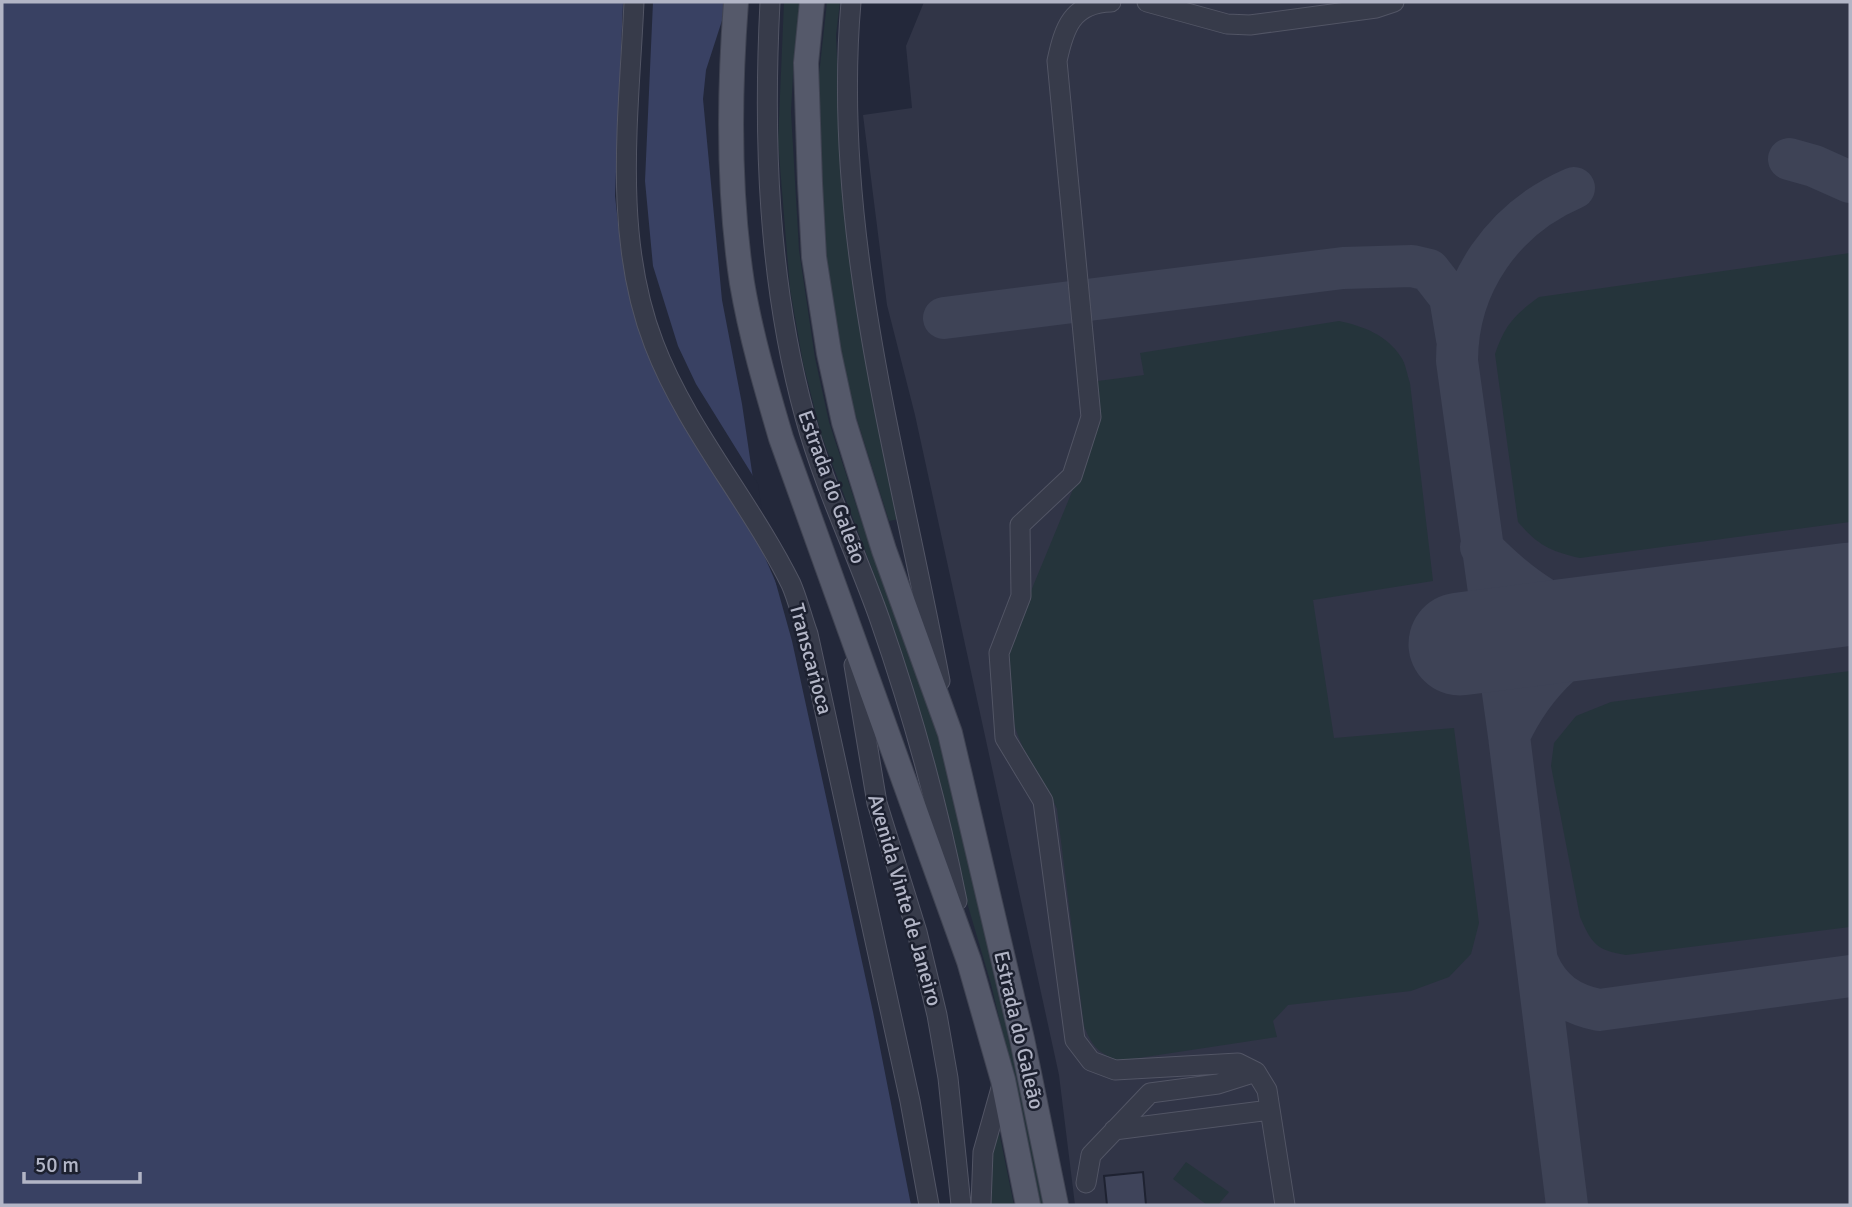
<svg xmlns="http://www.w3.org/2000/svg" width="1852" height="1207" viewBox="0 0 1852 1207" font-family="Signika,sans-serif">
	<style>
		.airport { fill: #313547 }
		.green { fill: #25343b }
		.water { fill: #394163 }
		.pier { fill: #23283a }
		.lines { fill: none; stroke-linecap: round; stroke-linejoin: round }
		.taxiway { stroke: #3e4356; stroke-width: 42 }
		.runway { stroke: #3e4356; stroke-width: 103 }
		.building { fill: #3f445a; stroke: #1e2231; stroke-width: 2 }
		.minor-casing { stroke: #525565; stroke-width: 21 }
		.major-casing { stroke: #404453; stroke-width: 26 }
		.minor { stroke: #373b4a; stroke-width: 19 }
		.major { stroke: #55596a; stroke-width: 24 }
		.labels { text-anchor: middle; stroke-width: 5; stroke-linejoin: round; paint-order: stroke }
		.street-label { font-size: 21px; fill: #b2b5c6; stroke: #1c202f }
	</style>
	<rect width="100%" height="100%" fill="#23283a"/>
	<path class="airport" d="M924,2h926v1203h-775l-16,-130 -144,-660 -28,-110 -24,-190 49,-7 -6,-62z"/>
	<path class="green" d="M784,2h16l-6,54 -3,56 8,138 16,108 14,64 31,95 52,131 30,94 79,348 22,115h-5l-25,-128 -22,-93 -58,-197 -40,-152 -21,-66 -51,-135 -18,-71 -13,-74 -12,-147z
		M827,2h13l-4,33 7,163 30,196 26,125 -10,2 -43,-136 -19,-101 -6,-73 -2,-136z
		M1850,253v269l-270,36c-30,-7 -42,-13 -62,-36l-23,-168c10,-29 19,-39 44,-57z
		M1339,321c24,5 48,14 62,36 5,7 6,18 9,26l23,198 -120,19 21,138 120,-10 25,195 -8,31 -22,23 -38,14 -123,14 -15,16 4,16 -158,24c-21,-8 -27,-15 -35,-35l-27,-217c-6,-15 -15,-27 -24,-42 -24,-42 -32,-82 -21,-130l83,-201 3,-19v-36l46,-6 -4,-22z
		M1850,671v256l-224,28c-30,-5 -34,-11 -46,-38l-29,-151 3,-23 22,-27 35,-14z
		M997,1122l17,83h-25l-3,-25z
		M1186,1162l43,30 -11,13h-11l-34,-26z"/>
	<path class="water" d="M2,2h726l-22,68 -3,29 19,201 20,104 18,122 32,115 81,371 38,193h-909z"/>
	<path class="pier" d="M623,2h30l-8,179 8,85 25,80 18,38 62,100 6,41 16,59 -3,1 -21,-48 -126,-242 -8,-37 -7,-62z"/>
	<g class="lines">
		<path class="taxiway" d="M1789,159l25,7 36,16
			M944,318l399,-50 69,-2 17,4 21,27 7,42
			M1481,547c36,37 82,74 137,74 12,0 26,-2 38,-2
			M1509,736c25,-54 68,-96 126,-113
			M1538,963c12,28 32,41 61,47l251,-34
			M1567,1205l-58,-469 -52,-375c0,-78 47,-143 117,-173"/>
		<path class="runway" d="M1460,644l390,-50"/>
	</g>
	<path class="building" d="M1143,1172l3,33h-39l-3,-29z"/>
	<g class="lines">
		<g class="minor-casing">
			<path id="minor" d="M634,2c-5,112 -22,234 20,342 32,84 97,159 137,240 7,16 11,34 17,50l102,467 19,104
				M770,2c-7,138 -2,281 35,415 19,70 51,135 75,203 32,92 58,186 77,281
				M851,2c-20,230 47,454 89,679
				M1111,2c-39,1 -47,26 -54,59l34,356 -19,59 -52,49 1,71 -22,57 6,85 38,63 32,239 16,21 24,9 123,-7 18,9 11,18 18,115
				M1147,2l80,22 23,1 126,-17 18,-6
				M854,665l23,138 40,129 20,83 11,63 13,127
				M1114,1130l156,-20
				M1086,1183l5,-28 59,-62 68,-9 38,-12
				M981,1205l2,-53 20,-71"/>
		</g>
		<g class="major-casing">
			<path id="major" d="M736,2c-7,92 -8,189 6,281 9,53 24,104 39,155l188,523 34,119 25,125
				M812,2l-6,61 4,120 4,74 15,96 15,69 40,128 66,183 72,306 34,166"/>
		</g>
		<use href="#minor" class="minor"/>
		<use href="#major" class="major"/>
	</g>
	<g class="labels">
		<g class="street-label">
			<text transform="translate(832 487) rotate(70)" y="7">Estrada do Galeão</text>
			<text transform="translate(811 659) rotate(75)" y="7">Transcarioca</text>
			<text transform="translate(905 900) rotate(74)" y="7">Avenida Vinte de Janeiro</text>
			<text transform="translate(1019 1030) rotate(77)" y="7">Estrada do Galeão</text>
		</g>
	</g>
	<rect width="1852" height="1207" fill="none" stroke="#b2b5c6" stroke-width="7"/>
	<path d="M24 1172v10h116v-10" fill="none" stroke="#b2b5c6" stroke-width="3.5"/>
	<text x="35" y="1172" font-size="21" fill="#b2b5c6" stroke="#1c202f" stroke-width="5" paint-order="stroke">50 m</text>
</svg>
